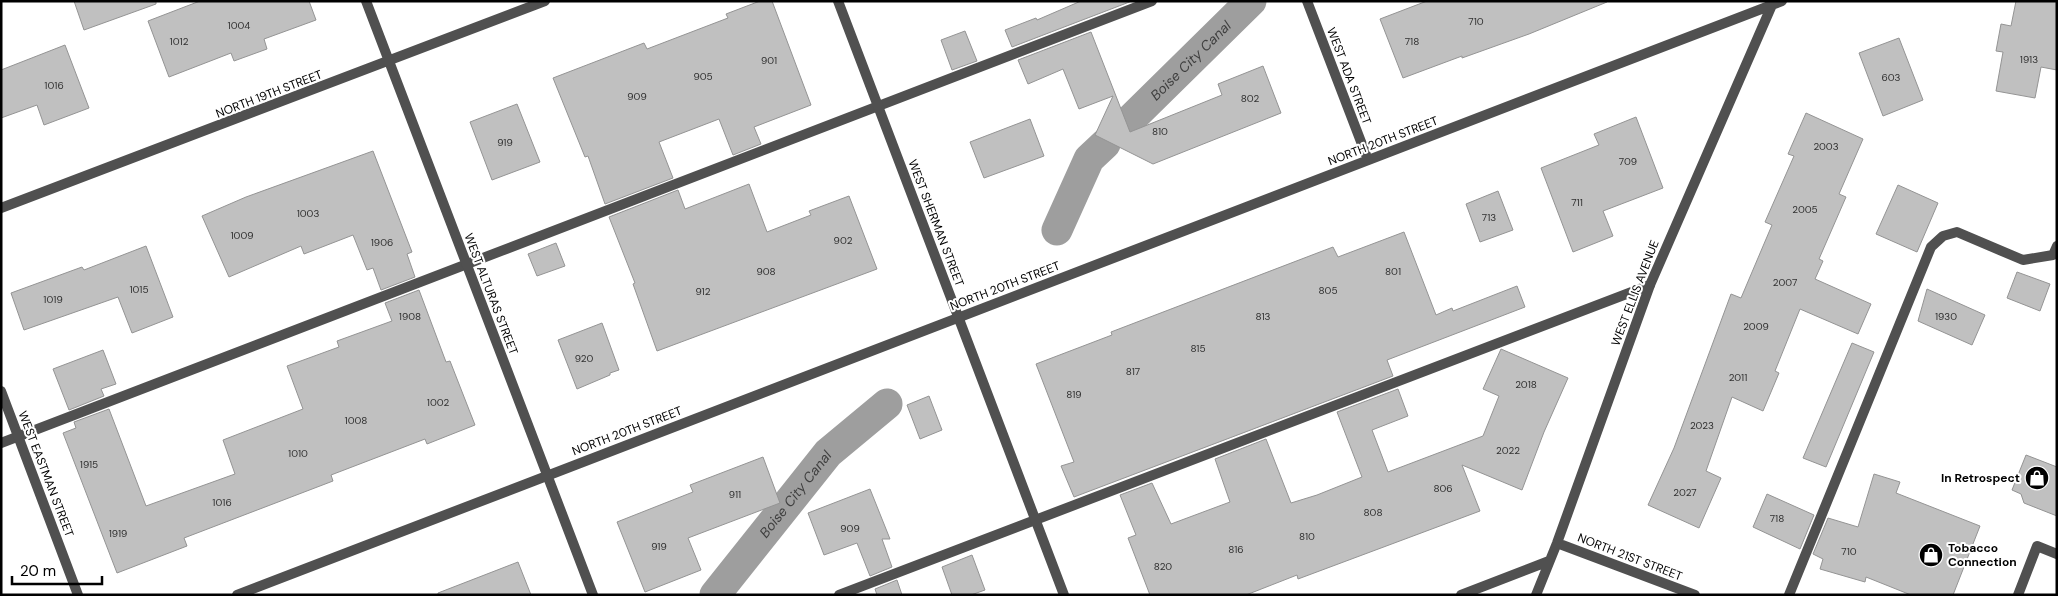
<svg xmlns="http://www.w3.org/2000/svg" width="2058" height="596" viewBox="0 0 2058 596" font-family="'DM Sans',sans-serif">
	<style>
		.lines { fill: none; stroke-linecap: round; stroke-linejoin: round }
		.canal { stroke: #9e9e9e; stroke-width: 31 }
		.building { fill: #c0c0c0; stroke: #949494 }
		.service { stroke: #505050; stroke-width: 10 }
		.minor { stroke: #505050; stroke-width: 10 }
		.labels { text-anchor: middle; stroke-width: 4; stroke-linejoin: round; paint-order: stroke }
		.number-label { font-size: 10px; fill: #303030 }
		.street-label { font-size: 12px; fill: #000; stroke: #fff }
		.poi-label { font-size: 12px; font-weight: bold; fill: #000; stroke: #fff; text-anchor: end }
		.water-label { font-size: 14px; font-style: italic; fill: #3f3f3f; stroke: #fff }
	</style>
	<rect width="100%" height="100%" fill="#fff"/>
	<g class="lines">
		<g class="canal">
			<path id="s1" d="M1130,120l121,-119"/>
			<path d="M1057,230l32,-71 16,-15"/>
			<path id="s2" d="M715,595l113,-142 59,-49"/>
		</g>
	</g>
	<path class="building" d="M74,1h82v3l-72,26z
		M200,1h109l7,19 -52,19 3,10 -33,12 -3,-8 -62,24 -21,-56z
		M760,1h12l39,104 -57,22 7,17 -28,11 -14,-36 -60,23 14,36 -68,26 -17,-48 -3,1 -32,-79 91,-35 3,6 81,-31 -2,-4z
		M1081,1h51l-120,46 -7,-17 31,-12 1,2z
		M1427,1h180v1l-78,32 -67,24v-2l-59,22 -23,-59z
		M2016,1h41v69l-16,-3 -6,31 -39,-7 7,-39 -7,-1 5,-27 10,2z
		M965,31l12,30 -25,9 -11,-30z
		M1091,32l39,100 92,-37 -4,-11 45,-18 18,47 -128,51 -58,-29 18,-39 -34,13 -16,-40 -35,15 -10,-24z
		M1899,38l24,62 -40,16 -24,-63z
		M65,45l24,63 -45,17 -7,-20 -36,13v-48z
		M517,104l23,58 -48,18 -22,-58z
		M1806,113l57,26 -24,55 7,3 -27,62 4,2 -8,18 56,25 -13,30 -58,-25 -25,62 4,2 -16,38 -31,-14 -26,74 15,7 -22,50 -51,-23 26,-57 57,-154 10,4 31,-73 -7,-3 29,-66 -6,-2z
		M1636,117l27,71 -60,23 10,25 -40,16 -32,-84 58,-23 -5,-11z
		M1030,119l14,37 -60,22 -14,-36z
		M373,151l39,101 -5,2 8,23 -34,13 -8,-22 -6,2 -14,-35 -49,19 -3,-8 -72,31 -27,-61 44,-19z
		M749,184l18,48 44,-17 -2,-4 40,-15 28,73 -220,82 -24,-67 2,-1 -26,-66 69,-27 7,19z
		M1898,185l40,18 -21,49 -41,-18z
		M1498,191l15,39 -33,12 -14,-38z
		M1404,232l32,83 16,-7 1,3 64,-25 8,21 -138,53 6,16 -319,121 -13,-31 13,-4 -38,-98 76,-29 -1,-3 222,-85 5,10z
		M556,243l9,23 -28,10 -9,-22z
		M146,246l27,71 -41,16 -14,-36 -94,33 -13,-37 71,-26 2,3z
		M2017,272l33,12 -10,27 -33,-13z
		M1927,289l58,26 -13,30 -54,-24z
		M419,290l27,72 4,-1 25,64 -48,19 -2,-5 -94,36 2,6 -149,57 3,8 -70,27 -54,-140 13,-5 -2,-6 35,-13 37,97 89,-32 -12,-34 80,-31 -16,-43 52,-19 -2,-6 55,-20 -7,-18z
		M602,323l17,47 -9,3v2l-33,14 -19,-49z
		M1852,343l22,9 -48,115 -23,-9z
		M1501,349l67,29 -24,54 -22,58 -60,-25 18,46 -182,68 -1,-4 -51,20h-96l-22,-57 8,-3 -16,-40 32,-12 19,41 59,-22 -15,-43 51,-20 25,64 26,-8 45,-18 -25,-65 61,-23 10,27 -36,14 16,42 95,-36 16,-40 -16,-7z
		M103,350l13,34 -15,5 3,7 -35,14 -16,-41z
		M929,396l13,34 -22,9 -13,-34z
		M2026,455l31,12v49l-33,-13 -3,-9 -9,-4z
		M763,457l17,46 -92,35 13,32 -56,22 -28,-70 76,-30 -3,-7z
		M1874,474l26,8 -4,11 84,33 -27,69h-42l-45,-18 -1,5 -45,-13 3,-10 -10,-5 15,-36 30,9z
		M870,489l20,50h-8l10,28 -22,9 -13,-33 -33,12 -16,-42z
		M1767,494l47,21 -14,34 -47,-22z
		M972,555l13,35 -14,5h-19l-10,-28z
		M518,562l13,33h-93v-2z
		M897,580l5,15h-25l-2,-6z"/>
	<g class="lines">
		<path class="service" d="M1,443l1151,-442
			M839,595l811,-310
			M1789,595l142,-348 12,-11 14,-4 66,28 30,-5 4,-9
			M2018,595l19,-49 20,8"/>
		<path class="minor" d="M366,1l227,594
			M838,1l226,594
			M1307,1l61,159
			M1,208l544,-207
			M1,391l77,204
			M1557,543l138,52
			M237,595l1545,-594
			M1461,595l88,-34
			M1536,595l21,-52 93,-258 122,-280 -1,-3"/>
	</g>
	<defs>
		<g id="shop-disc" transform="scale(1.25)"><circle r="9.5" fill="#000" stroke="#fff"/><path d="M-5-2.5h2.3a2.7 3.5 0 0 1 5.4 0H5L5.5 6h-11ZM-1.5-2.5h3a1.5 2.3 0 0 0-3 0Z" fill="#fff"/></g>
	</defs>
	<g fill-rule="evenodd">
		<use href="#shop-disc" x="2037" y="478"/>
		<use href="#shop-disc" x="1931" y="555"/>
	</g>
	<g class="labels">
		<g class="number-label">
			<text x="1476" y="25">710</text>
			<text x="239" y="29">1004</text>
			<text x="179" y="45">1012</text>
			<text x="1412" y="45">718</text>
			<text x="2029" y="63">1913</text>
			<text x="769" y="64">901</text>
			<text x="703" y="80">905</text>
			<text x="1891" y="81">603</text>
			<text x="54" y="89">1016</text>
			<text x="637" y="100">909</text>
			<text x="1250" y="102">802</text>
			<text x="1160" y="135">810</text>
			<text x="505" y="146">919</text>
			<text x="1826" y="150">2003</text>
			<text x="1628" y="165">709</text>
			<text x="1577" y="206">711</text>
			<text x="1805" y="213">2005</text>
			<text x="308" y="217">1003</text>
			<text x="1489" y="221">713</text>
			<text x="242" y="239">1009</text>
			<text x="843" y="244">902</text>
			<text x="382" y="246">1906</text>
			<text x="766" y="275">908</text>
			<text x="1393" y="275">801</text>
			<text x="1785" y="286">2007</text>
			<text x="139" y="293">1015</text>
			<text x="1328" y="294">805</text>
			<text x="703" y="295">912</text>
			<text x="53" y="303">1019</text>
			<text x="410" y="320">1908</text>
			<text x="1263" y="320">813</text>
			<text x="1946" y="320">1930</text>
			<text x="1756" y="330">2009</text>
			<text x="1198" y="352">815</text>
			<text x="584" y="362">920</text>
			<text x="1133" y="375">817</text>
			<text x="1738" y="381">2011</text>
			<text x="1526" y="388">2018</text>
			<text x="1074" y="398">819</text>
			<text x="438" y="406">1002</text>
			<text x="356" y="424">1008</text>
			<text x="1702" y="429">2023</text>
			<text x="1508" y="454">2022</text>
			<text x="298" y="457">1010</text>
			<text x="89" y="468">1915</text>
			<text x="1443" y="492">806</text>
			<text x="1685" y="496">2027</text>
			<text x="735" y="498">911</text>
			<text x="222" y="506">1016</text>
			<text x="1373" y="516">808</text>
			<text x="1777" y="522">718</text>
			<text x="850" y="532">909</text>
			<text x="118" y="537">1919</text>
			<text x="1307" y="540">810</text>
			<text x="659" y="550">919</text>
			<text x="1236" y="553">816</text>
			<text x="1849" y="555">710</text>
			<text x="1163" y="570">820</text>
		</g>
		<g class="street-label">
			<text transform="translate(1349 76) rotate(69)" y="4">WEST ADA STREET</text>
			<text transform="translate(269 94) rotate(-21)" y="4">NORTH 19TH STREET</text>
			<text transform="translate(1383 141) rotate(-21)" y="4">NORTH 20TH STREET</text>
			<text transform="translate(936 223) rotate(69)" y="4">WEST SHERMAN STREET</text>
			<text transform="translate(1005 286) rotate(-21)" y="4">NORTH 20TH STREET</text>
			<text transform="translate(1635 293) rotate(-69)" y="4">WEST ELLIS AVENUE</text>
			<text transform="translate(491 294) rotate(69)" y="4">WEST ALTURAS STREET</text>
			<text transform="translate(627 431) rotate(-21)" y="4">NORTH 20TH STREET</text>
			<text transform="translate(46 474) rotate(69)" y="4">WEST EASTMAN STREET</text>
			<text transform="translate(1630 557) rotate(21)" y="4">NORTH 21ST STREET</text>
		</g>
		<g class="poi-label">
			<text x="2020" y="482">In Retrospect</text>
			<text x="1948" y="552" text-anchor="start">Tobacco<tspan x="1948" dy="14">Connection</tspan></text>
		</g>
		<g class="water-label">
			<text dy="5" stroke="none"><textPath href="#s1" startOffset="85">Boise City Canal</textPath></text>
			<text dy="5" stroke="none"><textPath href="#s2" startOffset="129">Boise City Canal</textPath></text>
		</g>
	</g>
	<rect width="2058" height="596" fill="none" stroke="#000000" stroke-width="5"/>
	<path d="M12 576v8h90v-8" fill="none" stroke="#000000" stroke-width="2.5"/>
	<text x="20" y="576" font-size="15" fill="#000000" stroke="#ffffff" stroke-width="4" paint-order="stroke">20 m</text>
</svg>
